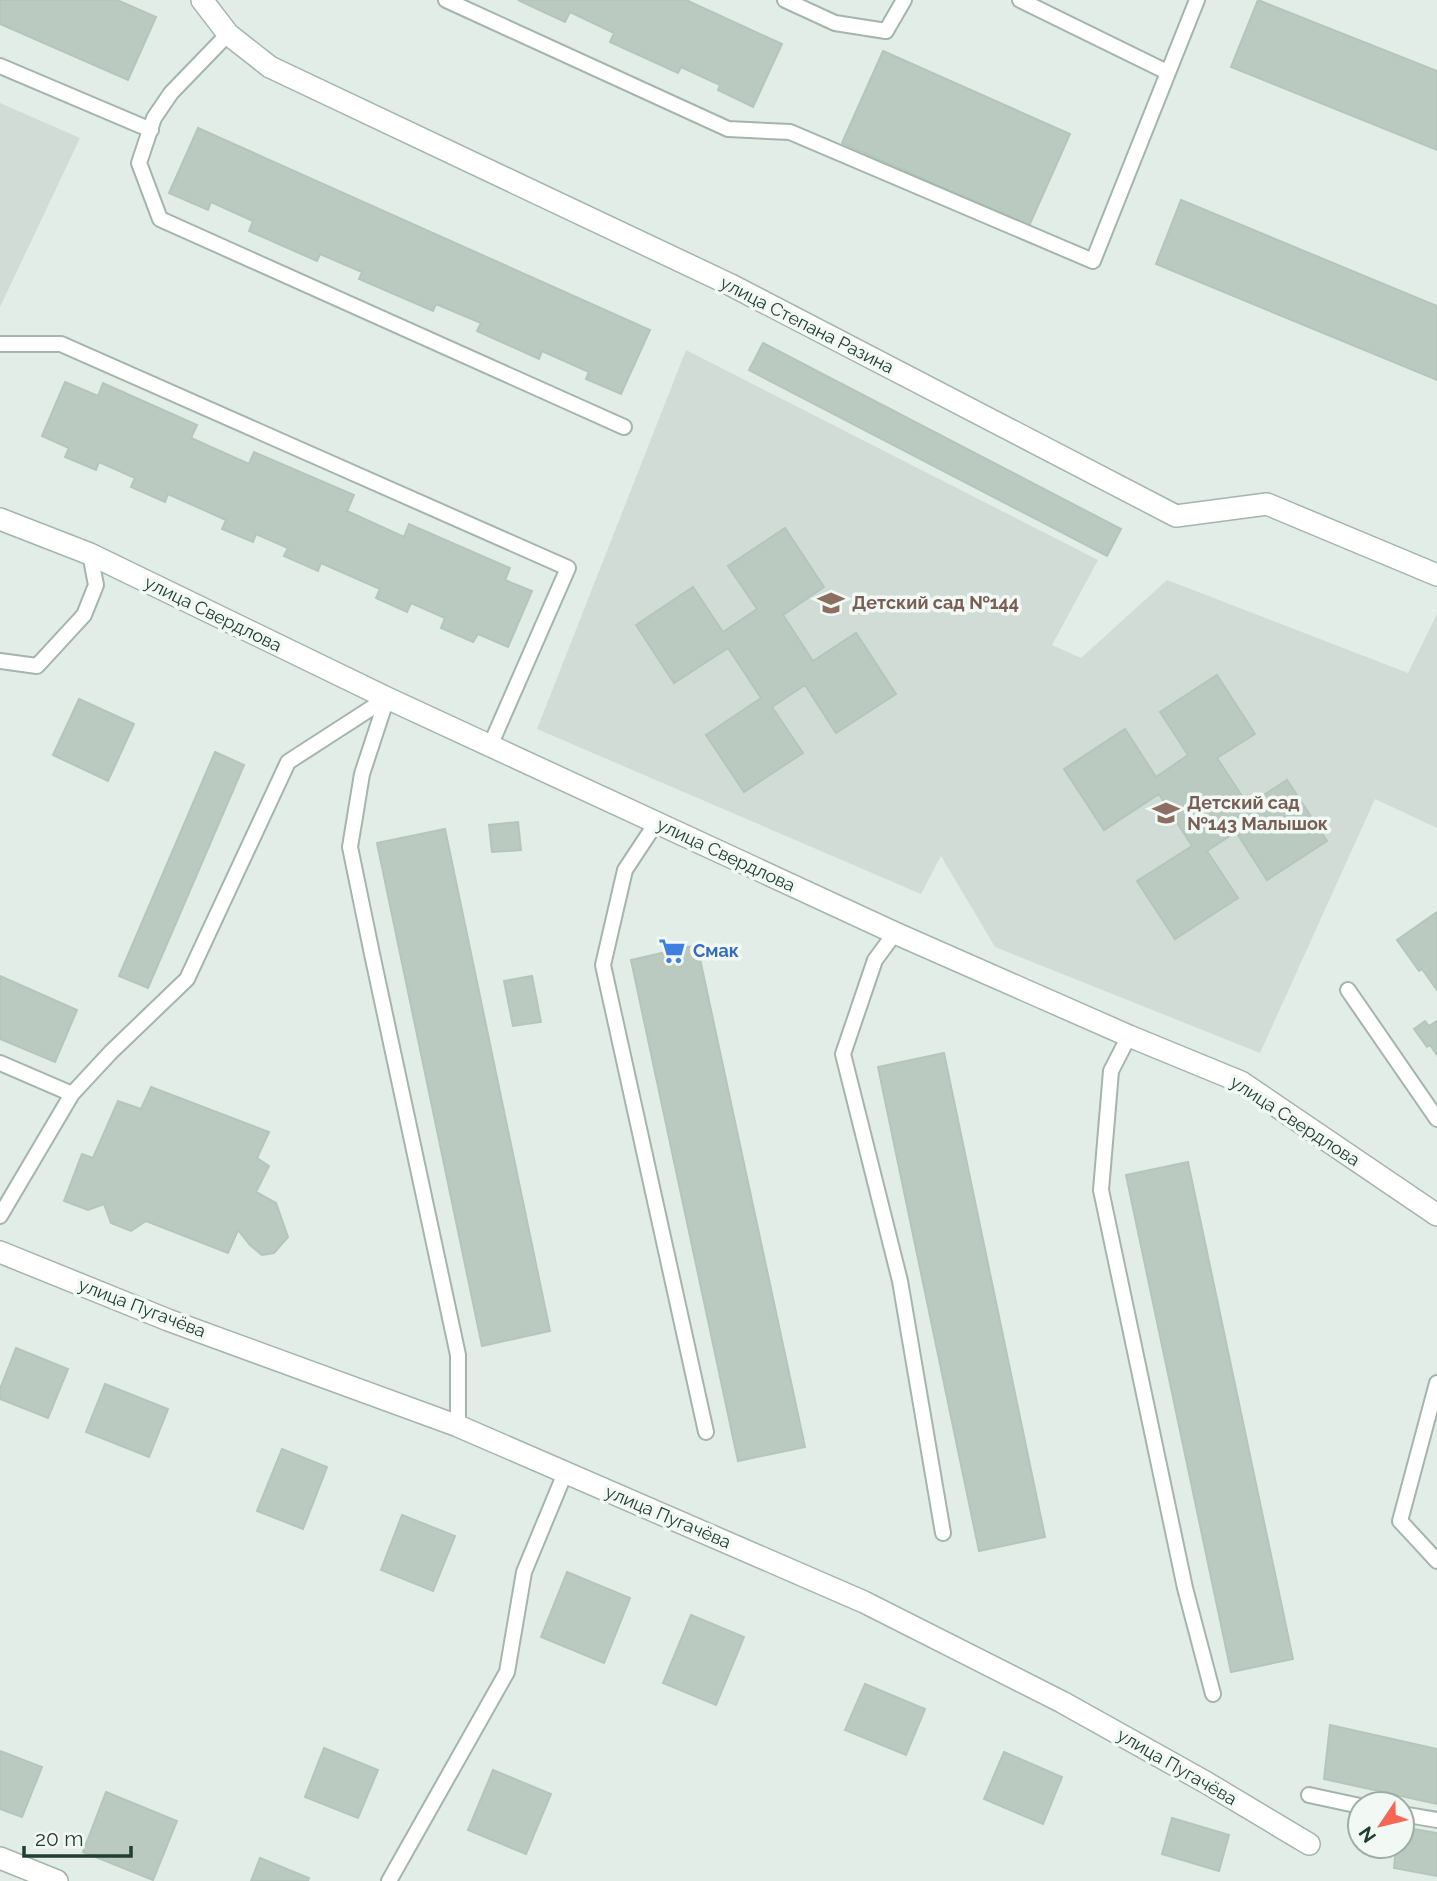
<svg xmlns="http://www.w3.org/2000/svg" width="1437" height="1881" viewBox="0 0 1437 1881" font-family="Raleway,sans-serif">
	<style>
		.built { fill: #d0dcd5 }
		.building { fill: #bacac1; stroke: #b4c6bc; stroke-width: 2 }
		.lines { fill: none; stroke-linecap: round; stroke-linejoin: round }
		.service-casing { stroke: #a4b5ac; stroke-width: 18 }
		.minor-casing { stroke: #a4b5ac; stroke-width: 24 }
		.tertiary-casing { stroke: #a4b5ac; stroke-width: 24 }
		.service { stroke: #fff; stroke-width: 14 }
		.minor { stroke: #fff; stroke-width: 21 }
		.tertiary { stroke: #fff; stroke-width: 21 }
		.labels { text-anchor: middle; stroke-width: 7; stroke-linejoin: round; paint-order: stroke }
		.street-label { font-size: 18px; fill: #213e32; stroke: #f2f9f5 }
		.education-label { font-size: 18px; font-weight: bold; fill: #785e54; stroke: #f2f9f5; text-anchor: start }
		.shop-label { font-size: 18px; font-weight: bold; fill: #366cbe; stroke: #f2f9f5; text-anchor: start }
	</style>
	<rect width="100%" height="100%" fill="#e1ede6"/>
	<path class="built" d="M0,103l80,35 -80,169z
		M686,350l412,210 -46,85 29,13 86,-78 241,93 29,-59v214l-62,-29 -115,254 -265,-106 -54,-91 -20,38 -384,-165z"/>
	<path class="building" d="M0,0h117l39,17 -28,63 -128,-56z
		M518,0h168l96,44 -29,63 -35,-17 2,-5 -39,-18 -3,6 -68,-31 4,-9 -44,-21 -5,10z
		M1258,0l179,71v79l-206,-83z
		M883,51l187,83 -41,92 -187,-83z
		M198,128l452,202 -29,64 -35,-15 3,-7 -47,-21 -3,8 -62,-28 4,-8 -45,-19 -3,7 -74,-32 3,-7 -42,-18 -3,7 -68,-30 4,-10 -42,-19 -3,8 -39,-17z
		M1181,200l256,106v74l-281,-116z
		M763,343l358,186 -14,27 -358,-186z
		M65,382l33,14 5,-13 94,42 -6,13 58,26 5,-12 100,43 -7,16 57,26 5,-13 101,44 -5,12 27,11 -24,56 -30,-13 -5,8 -32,-14 4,-10 -34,-15 -4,9 -31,-14 4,-9 -59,-26 -3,8 -34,-15 4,-8 -32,-14 -3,8 -31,-13 4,-9 -58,-26 -3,8 -34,-15 4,-9 -36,-16 -3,8 -31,-13 4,-9 -27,-12z
		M785,528l39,59 -41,28 30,46 43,-28 40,61 -60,39 -31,-48 -33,22 31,46 -59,39 -38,-57 55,-37 -33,-50 -54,35 -38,-58 57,-38 30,45 34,-23 -29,-43z
		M1217,675l38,59 -38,24 31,47 39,-25 40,61 -60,39 -31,-48 -29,19 31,47 -63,41 -38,-58 55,-35 -33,-52 -55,36 -40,-61 61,-40 31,48 32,-22 -28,-43z
		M79,699l55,25 -26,57 -55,-26z
		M215,752l29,13 -96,223 -29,-12z
		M518,822l3,28 -29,2 -3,-27z
		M445,829l105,502 -68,15 -105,-503z
		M1437,912v78l-15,-21 -3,2 -22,-31z
		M697,945l108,502 -67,14 -107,-501z
		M0,976l77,34 -22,52 -55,-23z
		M532,976l9,46 -28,4 -9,-45z
		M1425,1021l4,5 8,-5v34l-7,-10 -3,2 -13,-18z
		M944,1053l101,484 -66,14 -101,-484z
		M151,1087l118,45 -12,26 12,8 -13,26 20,11 12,34 -14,16 -12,2 -12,-10 -12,-15 -10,23 -82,-32 -15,10 -20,-8 -7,-19 -16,6 -24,-9 18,-47 11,4 25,-57 23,8z
		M1188,1162l105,497 -62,13 -105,-497z
		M16,1348l52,21 -20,49 -48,-19v-10z
		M105,1384l63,25 -19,48 -63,-25z
		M282,1449l45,18 -24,62 -46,-18z
		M402,1515l53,21 -22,55 -52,-21z
		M567,1572l63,26 -26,65 -63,-26z
		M691,1615l53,22 -28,68 -53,-22z
		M865,1684l60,25 -19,46 -61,-25z
		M1330,1725l107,24v55l-113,-25z
		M324,1748l54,22 -20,48 -53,-21z
		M0,1751l42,16 -20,50 -22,-8z
		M1004,1752l58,25 -19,47 -59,-25z
		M493,1770l58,24 -25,60 -58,-24z
		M106,1792l71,29 -24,59 -70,-28z
		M1172,1818l57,17 -10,36 -57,-17z
		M1402,1827l35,6v43l-43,-8 2,-22h6z
		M260,1858l49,20 -1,3h-57z"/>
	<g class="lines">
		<g class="service-casing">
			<path id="service" d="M446,0l282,129 62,3 303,129 104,-261
				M785,0l50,23 51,8 18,-31
				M1020,0l147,72
				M228,34l-57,59 -17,25 -15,45 21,56 464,208
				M0,66l151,64
				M0,344h61l507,224 -78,178
				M0,661l37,5 47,-51 12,-30 -6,-31
				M656,823l-31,47 -22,95 103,467
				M895,933l-20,27 -32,94 57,227 43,252
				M1348,990l89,129
				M1129,1036l-18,35 -10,119 84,398 28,106
				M0,1063l72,31
				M0,1216l72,-122 39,-42 76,-73 101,-217 99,-64 -25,76 -12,73 22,107 86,401v71
				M1437,1383l-37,138 37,40
				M1309,1795l51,11
				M1402,1814l35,6
				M389,1881l118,-209 17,-100 41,-99"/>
		</g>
		<g class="minor-casing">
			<path id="minor" d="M202,0l26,34 42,33 461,218 445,231 91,-12 170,71
				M0,1252l168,68 290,106 406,176 198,100 145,81 102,61
				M0,1858l57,23"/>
		</g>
		<g class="tertiary-casing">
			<path id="tertiary" d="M0,519l90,35 297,144 508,235 234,103 112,46 196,133"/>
		</g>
		<use href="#service" class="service"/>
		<use href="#minor" class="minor"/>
		<use href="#tertiary" class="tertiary"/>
	</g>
	<defs>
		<g id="school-bare" transform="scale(2.1)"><path d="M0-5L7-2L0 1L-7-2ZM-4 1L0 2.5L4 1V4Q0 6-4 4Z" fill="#8d6e63" stroke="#f2f9f5" stroke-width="2.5" paint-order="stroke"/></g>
		<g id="supermarket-bare" transform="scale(2.1)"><path d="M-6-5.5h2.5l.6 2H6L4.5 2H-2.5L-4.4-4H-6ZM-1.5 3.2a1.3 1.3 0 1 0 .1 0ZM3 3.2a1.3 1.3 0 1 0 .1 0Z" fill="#3f7fe0" stroke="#f2f9f5" stroke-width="2.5" paint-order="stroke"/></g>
	</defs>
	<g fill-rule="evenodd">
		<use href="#school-bare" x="831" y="603"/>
		<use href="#school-bare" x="1166" y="813"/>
		<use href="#supermarket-bare" x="672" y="951"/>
	</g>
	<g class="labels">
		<g class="street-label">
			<text transform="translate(807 325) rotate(27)" y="6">улица Степана Разина</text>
			<text transform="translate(213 614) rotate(26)" y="6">улица Свердлова</text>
			<text transform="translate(726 855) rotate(25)" y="6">улица Свердлова</text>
			<text transform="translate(1295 1121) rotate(33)" y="6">улица Свердлова</text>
			<text transform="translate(142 1308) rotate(21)" y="6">улица Пугачёва</text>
			<text transform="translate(668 1517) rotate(23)" y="6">улица Пугачёва</text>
			<text transform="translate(1177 1767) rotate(30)" y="6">улица Пугачёва</text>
		</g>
		<g class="education-label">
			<text x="852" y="609">Детский сад №144</text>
			<text x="1187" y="809">Детский сад<tspan x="1187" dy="21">№143 Малышок</tspan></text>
		</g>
		<g class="shop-label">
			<text x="693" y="957">Смак</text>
		</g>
	</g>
	<g transform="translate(1381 1825) rotate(235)"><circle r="33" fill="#f2f9f5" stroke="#9eaea7" stroke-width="2"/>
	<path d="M0-5L12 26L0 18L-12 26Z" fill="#f76554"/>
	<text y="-10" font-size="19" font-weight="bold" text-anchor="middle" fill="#213e32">N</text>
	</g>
	<path d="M24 1846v10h107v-10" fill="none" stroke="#213e32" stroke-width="3.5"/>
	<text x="35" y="1846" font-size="21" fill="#213e32" stroke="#f2f9f5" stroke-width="5" paint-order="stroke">20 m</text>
</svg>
